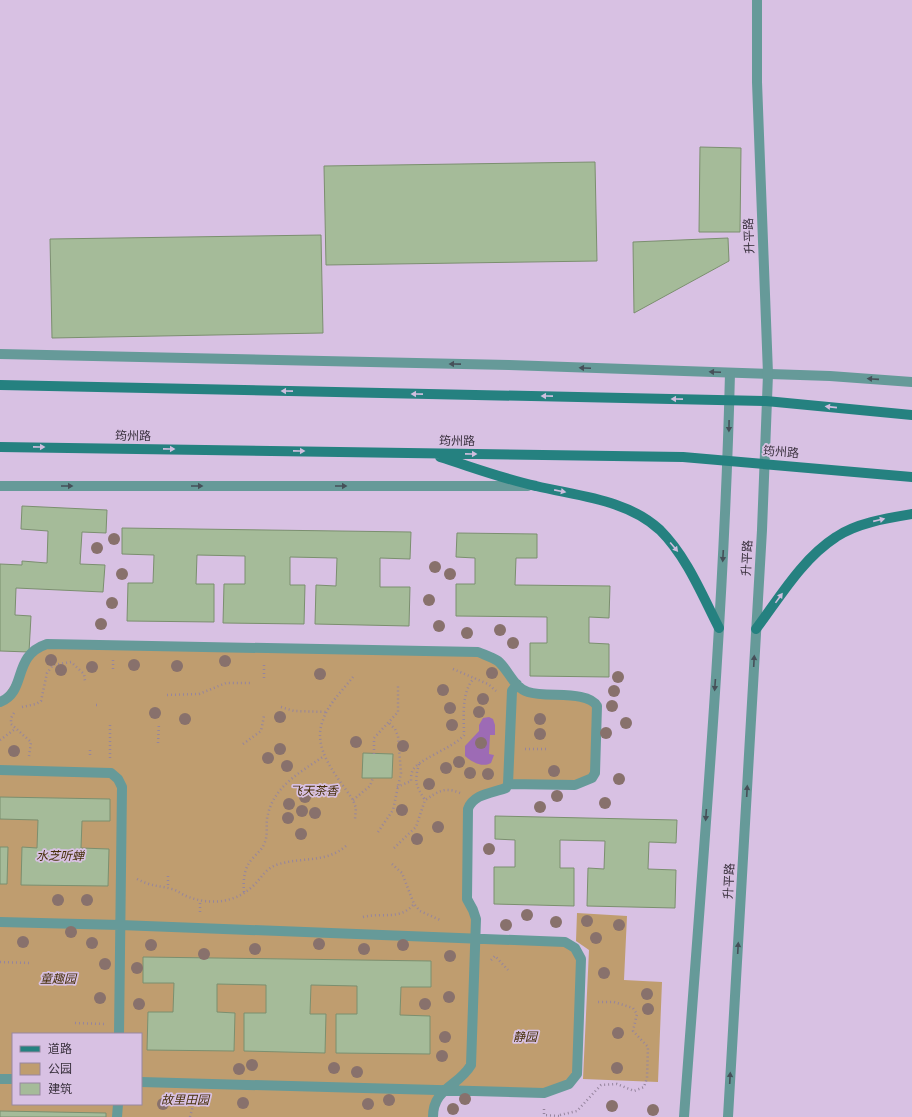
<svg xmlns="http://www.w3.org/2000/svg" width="912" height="1117" viewBox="0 0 912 1117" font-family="'Roboto Serif','Noto Sans SC',serif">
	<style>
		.green { fill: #bf9d6f; fill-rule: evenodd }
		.water { fill: #9d6bb5 }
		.building { fill: #a5bb99; stroke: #7b8f6f }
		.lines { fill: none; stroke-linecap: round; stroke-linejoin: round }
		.path { stroke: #96859e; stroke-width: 2.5; stroke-dasharray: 1 3; stroke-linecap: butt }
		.service { stroke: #669a99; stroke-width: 10 }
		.minor { stroke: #669a99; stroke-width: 10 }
		.tertiary { stroke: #669a99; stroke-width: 10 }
		.secondary { stroke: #258180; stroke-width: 10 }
		.tree { fill: #88716c }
		.oneway { fill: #465059 }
		.oneway2 { fill: #cfbede }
		.labels { text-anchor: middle; stroke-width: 3.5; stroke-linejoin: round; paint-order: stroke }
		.street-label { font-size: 12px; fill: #39303d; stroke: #d8c1e3 }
		.park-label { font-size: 12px; font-style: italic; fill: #462f0a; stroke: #d8c1e3 }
	</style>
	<rect width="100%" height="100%" fill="#d8c1e3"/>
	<path class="green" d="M37,647l450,8 38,36 69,10 1,72 -12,9 -75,2 -37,18 -5,88 10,48 89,4 16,17 -4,115 -33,19 -98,-4 -13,28h-433v-415zM13,1034h128v70h-128z
		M577,913l50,3 -3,64 38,2 -4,100 -75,-3 6,-129 -13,-9z"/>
	<path class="water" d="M489,717l4,2 2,6v10h-5l-1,19 5,1 -3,8c-9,5 -19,-1 -26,-7v-10l14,-15v-6l4,-7z"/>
	<path class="building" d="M700,147l41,1 -1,84h-41z
		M595,162l2,99 -271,4 -2,-99z
		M321,235l2,98 -271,5 -2,-99z
		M728,238l1,23 -95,52 -1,-71z
		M22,506l85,4 -1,23 -24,-1 -2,32 25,1 -2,27 -87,-4 -1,27 16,1 -2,36 -29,-1v-87l22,1v-4l25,2 1,-32 -27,-2z
		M122,528l289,4 -1,27 -30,-1v29h30l-1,39 -94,-2 1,-39 20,1 1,-28 -47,-1v28h15l-1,39 -81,-1 1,-39h21v-28l-48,-1 -1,29h18v38l-87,-1 1,-38h25l1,-28 -32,-1z
		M457,533l80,1v24h-21l-1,27 95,1 -1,32 -20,-1v26l20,1v33l-79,-1v-33h17v-26l-91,-1v-32h19v-26l-19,-1z
		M363,753l30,1 -1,24h-30z
		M0,797l110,2v22h-28l-1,27 28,1 -1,37 -87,-1 1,-38 15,1 1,-28 -38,-1z
		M495,816l182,4 -1,23 -27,-1 -1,27 28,1 -1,38 -88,-2 1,-38 16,1 1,-28 -45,-1v28h14v38l-80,-2v-37h21v-27l-20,-1z
		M0,847h8l-1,37h-7z
		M143,957l288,4v26h-30l-1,28 30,1v38l-94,-1v-39h21v-28l-46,-1 -1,29h16l-1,39 -81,-2v-38h22v-28l-49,-1v28l18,1 -1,38 -87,-1 1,-38h25l1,-29h-31z
		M0,1111l106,2v4h-106z"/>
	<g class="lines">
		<path class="path" d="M113,660v9
			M453,669l35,15 8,7
			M353,677c-10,13 -25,27 -30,43 -12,29 15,57 30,80l3,8 -1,11
			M264,678v-15
			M167,695l32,-1 27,-11h25
			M96,705h2
			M22,707l14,-3 5,-3 6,-28 6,-8 18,-3 13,12 1,7
			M281,707l13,4 33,1
			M14,713l-3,5v6l20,18 -2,14
			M0,740l15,-11
			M158,743l1,-20
			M243,744l18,-13 3,-15
			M525,749h22
			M90,750v7
			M374,754v-16l24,-26v-28
			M110,758v-35
			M419,764c-5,18 -3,22 6,36
			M397,787l14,-6c0,-2 0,-7 1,-9 3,-12 42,-24 52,-37 0,-20 -3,-42 10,-57
			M353,800l17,-14 3,-8
			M378,832l15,-22 8,-37 -3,-37 -3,-7 -6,-6
			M394,848l22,-21 9,-27c13,-8 19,-14 35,-7
			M392,864l10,9 12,31 6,7 20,9
			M168,876v12
			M137,879c16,8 20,6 35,10 5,1 9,5 14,7 22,9 47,8 66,-9 10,-9 13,-19 27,-23 24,-7 47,-1 67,-18
			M244,892c-1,-12 0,-25 9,-34 4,-5 9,-8 11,-14 5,-9 1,-20 4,-30 7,-29 33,-42 56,-58
			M200,912v-11
			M363,917c20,-5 36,4 51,-13
			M491,960l4,-4 13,14
			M0,962l30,1
			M75,1023l29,1
			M544,1109v6l16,1
			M560,1115l17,-4 24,-26 16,-1 17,7 10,-4 3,-9 1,-31 -15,-16 4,-17 -4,-6 -19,-6h-18
			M190,1117l5,-19"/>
		<path class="service" d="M0,702c28,-11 11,-46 47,-58l431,8c7,3 14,5 20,9 10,8 16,27 30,31 19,6 60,-2 69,14l-2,67 -3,5 -17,7 -67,-1
			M0,770l111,3 7,6 4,8 -3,247
			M0,922l120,3 445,17 10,6 6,11 -4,115 -8,10 -25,9 -403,-11
			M0,1079h13
			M117,1117l1,-13
			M433,1117c0,-29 25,-30 38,-52l5,-146 -3,-9 -6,-11 1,-90c5,-15 24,-16 38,-21l2,-4 4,-93 5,-7"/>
		<path class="minor" d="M0,354l509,11 321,11 82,6
			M0,486h528"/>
		<path class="tertiary" d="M684,1117c18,-248 40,-496 46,-744
			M728,1117l34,-587 6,-156 -11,-292v-82"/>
		<path class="secondary" d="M0,385l766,16 146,14
			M0,447l683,10 229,20
			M440,457c32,10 64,22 96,29 41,10 91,13 124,44 27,27 42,65 59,98
			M756,629c24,-32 46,-70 80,-92 20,-14 52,-19 76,-23"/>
	</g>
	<g class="tree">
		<circle cx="114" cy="539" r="6"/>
		<circle cx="97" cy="548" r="6"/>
		<circle cx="435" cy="567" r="6"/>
		<circle cx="122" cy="574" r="6"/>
		<circle cx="450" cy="574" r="6"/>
		<circle cx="429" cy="600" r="6"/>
		<circle cx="112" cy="603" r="6"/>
		<circle cx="101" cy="624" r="6"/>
		<circle cx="439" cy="626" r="6"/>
		<circle cx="500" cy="630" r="6"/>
		<circle cx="467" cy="633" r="6"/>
		<circle cx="513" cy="643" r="6"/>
		<circle cx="51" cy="660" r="6"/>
		<circle cx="225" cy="661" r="6"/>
		<circle cx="134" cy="665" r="6"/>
		<circle cx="177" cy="666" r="6"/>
		<circle cx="92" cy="667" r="6"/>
		<circle cx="61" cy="670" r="6"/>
		<circle cx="492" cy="673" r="6"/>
		<circle cx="320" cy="674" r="6"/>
		<circle cx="618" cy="677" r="6"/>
		<circle cx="443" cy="690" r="6"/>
		<circle cx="614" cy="691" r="6"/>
		<circle cx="483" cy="699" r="6"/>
		<circle cx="612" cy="706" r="6"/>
		<circle cx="450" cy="708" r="6"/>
		<circle cx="479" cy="712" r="6"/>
		<circle cx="155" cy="713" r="6"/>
		<circle cx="280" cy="717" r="6"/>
		<circle cx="185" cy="719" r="6"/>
		<circle cx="540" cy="719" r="6"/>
		<circle cx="626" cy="723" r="6"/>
		<circle cx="452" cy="725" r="6"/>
		<circle cx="606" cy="733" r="6"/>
		<circle cx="540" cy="734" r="6"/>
		<circle cx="356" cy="742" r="6"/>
		<circle cx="481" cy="743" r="6"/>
		<circle cx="403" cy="746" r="6"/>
		<circle cx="280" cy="749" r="6"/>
		<circle cx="14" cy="751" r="6"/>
		<circle cx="268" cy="758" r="6"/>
		<circle cx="459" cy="762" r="6"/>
		<circle cx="287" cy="766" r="6"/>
		<circle cx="446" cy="768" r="6"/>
		<circle cx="554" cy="771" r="6"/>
		<circle cx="470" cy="773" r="6"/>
		<circle cx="488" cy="774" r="6"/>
		<circle cx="619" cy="779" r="6"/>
		<circle cx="429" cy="784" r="6"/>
		<circle cx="557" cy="796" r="6"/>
		<circle cx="305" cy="797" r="6"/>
		<circle cx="605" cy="803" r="6"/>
		<circle cx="289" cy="804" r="6"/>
		<circle cx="540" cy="807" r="6"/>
		<circle cx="402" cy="810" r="6"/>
		<circle cx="302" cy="811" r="6"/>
		<circle cx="315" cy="813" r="6"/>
		<circle cx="288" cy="818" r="6"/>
		<circle cx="438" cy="827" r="6"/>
		<circle cx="301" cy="834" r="6"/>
		<circle cx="417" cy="839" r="6"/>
		<circle cx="489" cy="849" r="6"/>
		<circle cx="58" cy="900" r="6"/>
		<circle cx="87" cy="900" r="6"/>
		<circle cx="527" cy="915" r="6"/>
		<circle cx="587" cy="921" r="6"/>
		<circle cx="556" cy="922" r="6"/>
		<circle cx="506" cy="925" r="6"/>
		<circle cx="619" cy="925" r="6"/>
		<circle cx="71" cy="932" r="6"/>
		<circle cx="596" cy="938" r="6"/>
		<circle cx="23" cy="942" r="6"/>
		<circle cx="92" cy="943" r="6"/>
		<circle cx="319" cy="944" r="6"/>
		<circle cx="151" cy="945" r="6"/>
		<circle cx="403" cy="945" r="6"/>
		<circle cx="255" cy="949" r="6"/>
		<circle cx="364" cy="949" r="6"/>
		<circle cx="204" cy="954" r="6"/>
		<circle cx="450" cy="956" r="6"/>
		<circle cx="105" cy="964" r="6"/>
		<circle cx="137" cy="968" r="6"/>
		<circle cx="604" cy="973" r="6"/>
		<circle cx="647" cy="994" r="6"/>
		<circle cx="449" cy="997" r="6"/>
		<circle cx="100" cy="998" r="6"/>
		<circle cx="139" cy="1004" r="6"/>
		<circle cx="425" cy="1004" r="6"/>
		<circle cx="648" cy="1009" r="6"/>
		<circle cx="618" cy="1033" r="6"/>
		<circle cx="445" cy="1037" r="6"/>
		<circle cx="442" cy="1056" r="6"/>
		<circle cx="252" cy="1065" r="6"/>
		<circle cx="334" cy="1068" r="6"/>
		<circle cx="617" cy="1068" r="6"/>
		<circle cx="239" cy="1069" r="6"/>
		<circle cx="357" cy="1072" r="6"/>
		<circle cx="465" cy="1099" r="6"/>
		<circle cx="389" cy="1100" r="6"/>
		<circle cx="243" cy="1103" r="6"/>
		<circle cx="163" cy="1104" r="6"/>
		<circle cx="368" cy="1104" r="6"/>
		<circle cx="612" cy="1106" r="6"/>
		<circle cx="453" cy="1109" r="6"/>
		<circle cx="653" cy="1110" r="6"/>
	</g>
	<defs><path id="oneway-solid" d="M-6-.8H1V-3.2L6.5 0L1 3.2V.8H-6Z"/></defs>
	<g class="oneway">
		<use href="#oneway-solid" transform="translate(455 364) rotate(-179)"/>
		<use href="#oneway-solid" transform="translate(585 368) rotate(-178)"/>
		<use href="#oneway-solid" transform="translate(715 372) rotate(-178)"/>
		<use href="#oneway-solid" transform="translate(873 379) rotate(-176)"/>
		<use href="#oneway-solid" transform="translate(729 426) rotate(91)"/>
		<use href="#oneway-solid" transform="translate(67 486)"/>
		<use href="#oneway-solid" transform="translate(197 486)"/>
		<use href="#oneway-solid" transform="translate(341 486)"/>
		<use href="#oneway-solid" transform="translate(723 556) rotate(93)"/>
		<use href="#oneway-solid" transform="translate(754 661) rotate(-87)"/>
		<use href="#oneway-solid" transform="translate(715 685) rotate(94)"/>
		<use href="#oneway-solid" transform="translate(747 791) rotate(-87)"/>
		<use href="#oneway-solid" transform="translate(706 815) rotate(94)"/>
		<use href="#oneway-solid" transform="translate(738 948) rotate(-87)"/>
		<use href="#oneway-solid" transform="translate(730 1078) rotate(-87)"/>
	</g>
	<g class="oneway2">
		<use href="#oneway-solid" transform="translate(287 391) rotate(-179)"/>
		<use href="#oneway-solid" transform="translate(417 394) rotate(-179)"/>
		<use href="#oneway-solid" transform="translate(547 396) rotate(-179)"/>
		<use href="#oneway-solid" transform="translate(677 399) rotate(-179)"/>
		<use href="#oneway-solid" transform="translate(831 407) rotate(-174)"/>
		<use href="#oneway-solid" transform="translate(39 447) rotate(1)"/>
		<use href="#oneway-solid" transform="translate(169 449) rotate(1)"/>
		<use href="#oneway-solid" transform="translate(299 451) rotate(1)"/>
		<use href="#oneway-solid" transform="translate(471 454) rotate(1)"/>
		<use href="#oneway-solid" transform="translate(560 491) rotate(11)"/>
		<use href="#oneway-solid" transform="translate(879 520) rotate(-13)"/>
		<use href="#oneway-solid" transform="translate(674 547) rotate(50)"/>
		<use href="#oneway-solid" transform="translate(779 598) rotate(-54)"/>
	</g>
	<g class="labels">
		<g class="street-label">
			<text transform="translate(749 236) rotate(-92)" y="4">升平路</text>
			<text transform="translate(133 436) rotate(1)" y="4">筠州路</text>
			<text transform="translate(457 441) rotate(1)" y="4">筠州路</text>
			<text transform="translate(781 452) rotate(4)" y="4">筠州路</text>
			<text transform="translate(747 558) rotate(-87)" y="4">升平路</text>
			<text transform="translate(729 881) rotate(-87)" y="4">升平路</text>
		</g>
		<g class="park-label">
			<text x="314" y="795">飞天茶香</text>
			<text x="60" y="860">水芝听蝉</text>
			<text x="58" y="983">童趣园</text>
			<text x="525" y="1041">静园</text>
			<text x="185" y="1104">故里田园</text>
		</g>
	</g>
	<rect x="12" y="1033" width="130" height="72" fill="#d8c1e3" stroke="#9887a1"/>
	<rect x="20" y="1046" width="20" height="6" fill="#258180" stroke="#9887a1"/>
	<text x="48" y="1053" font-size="12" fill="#39303d">道路</text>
	<rect x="20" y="1063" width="20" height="12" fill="#bf9d6f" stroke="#9887a1"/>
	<text x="48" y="1073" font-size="12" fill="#39303d">公园</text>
	<rect x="20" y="1083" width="20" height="12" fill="#a5bb99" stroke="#9887a1"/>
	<text x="48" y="1093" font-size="12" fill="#39303d">建筑</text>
</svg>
